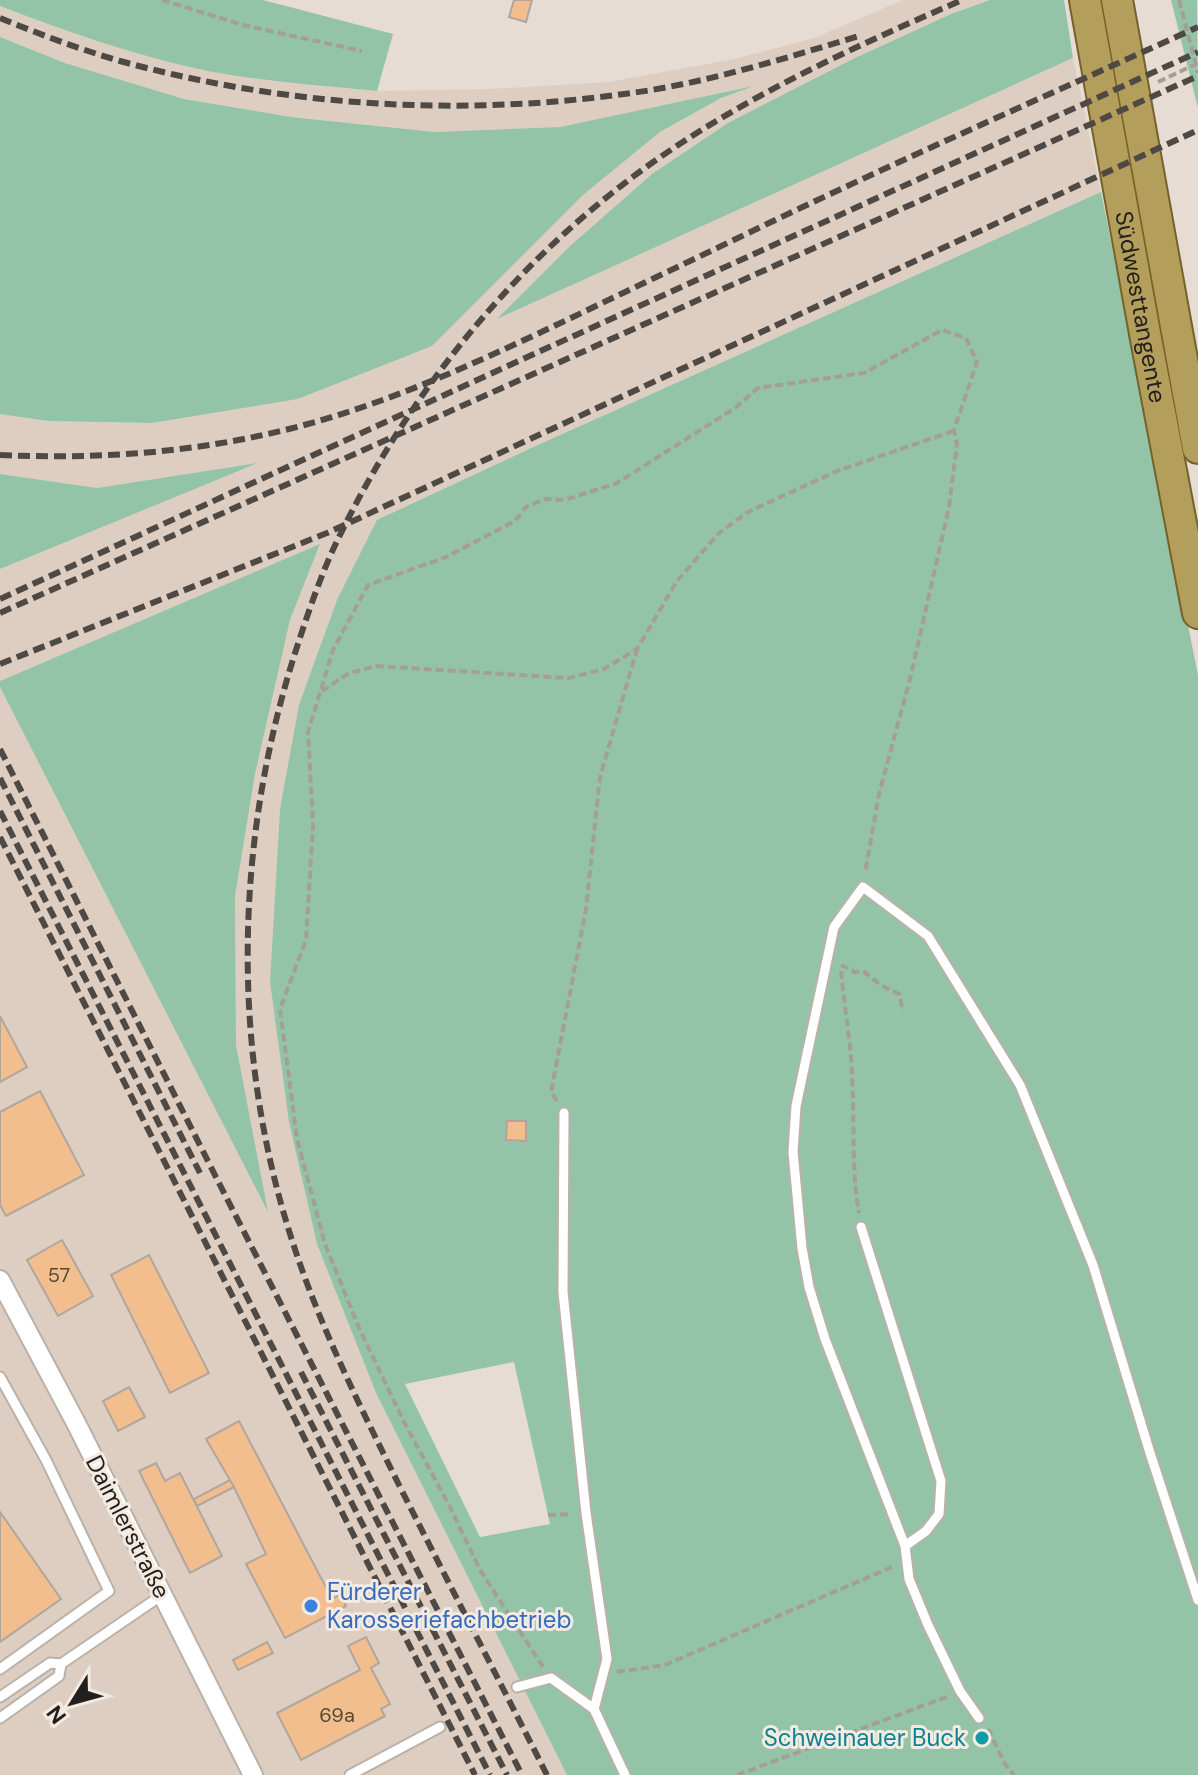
<svg xmlns="http://www.w3.org/2000/svg" width="1198" height="1775" viewBox="0 0 1198 1775" font-family="'DM Sans',sans-serif">
	<style>
		.built { fill: #decec1 }
		.green { fill: #93c4a8; fill-rule: evenodd }
		.building { fill: #f3be8e; stroke: #afa69e; stroke-width: 2 }
		.lines { fill: none; stroke-linecap: round; stroke-linejoin: round }
		.service-casing { stroke: #bab1a9; stroke-width: 13 }
		.minor-casing { stroke: #bab1a9; stroke-width: 22 }
		.trunk-casing { stroke: #75622a; stroke-width: 34 }
		.path { stroke: #a59e97; stroke-width: 4; stroke-dasharray: 8 4; stroke-linecap: butt }
		.service { stroke: #fff; stroke-width: 9 }
		.minor { stroke: #fff; stroke-width: 18 }
		.trunk { stroke: #b49e5b; stroke-width: 30 }
		.rail { stroke: #4e4945; stroke-width: 6; stroke-dasharray: 12 6; stroke-linecap: butt }
		.shop-dot { fill: #3f7fe0; stroke: #f3eae1; stroke-width: 3 }
		.culture-dot { fill: #0f9aa8; stroke: #f3eae1; stroke-width: 3 }
		.labels { text-anchor: middle; stroke-width: 6; stroke-linejoin: round; paint-order: stroke }
		.number-label { font-size: 20px; fill: #564738 }
		.street-label { font-size: 24px; fill: #221f1c; stroke: #f3eae1 }
		.shop-label { font-size: 24px; fill: #366cbe; stroke: #f3eae1; text-anchor: start }
		.culture-label { font-size: 24px; fill: #0d838f; stroke: #f3eae1; text-anchor: end }
	</style>
	<rect width="100%" height="100%" fill="#e6dcd4"/>
	<path class="built" d="M903,0h87l-39,14 -96,44 -203,116 -82,72 -71,72 574,-260 28,134 -561,252 -260,365 -10,173 19,140 28,122 59,149 191,382h-567v-1088l267,522 -31,-164 -1,-149 20,-122 35,-154 30,-75 -320,136v-112l253,-105 -156,24 -97,-14v-60l48,7 104,2 146,-24 134,-53 151,-151 77,-63 61,-34 27,-10 -188,39 -125,5 -144,-15 -107,-18 -119,-36 -65,-26v-31l90,33 193,42 94,10 113,-2 118,-7 126,-23 80,-21z"/>
	<path class="green" d="M0,0h263l130,34 -16,57c-61,-6 -123,-10 -183,-23 -67,-15 -131,-38 -194,-62z
		M990,0h74l9,58 -576,261 73,-73 82,-72 76,-51 127,-65 96,-44z
		M1171,0h26l1,108z
		M0,37l65,26 119,36 107,18 144,15 125,-5 194,-41 -33,12 -61,34 -77,63 -151,151 -134,53 -146,24 -104,-2 -48,-7z
		M1101,192l97,483v1100h-631l-191,-382 -59,-149 -28,-122 -19,-140 10,-173 19,-104 38,-105 40,-80 163,-76zM514,1362l36,162 -70,13 -75,-153z
		M258,463l-258,106v-95l97,14z
		M320,544l-30,76 -35,154 -20,122 1,149 32,167 -268,-525v-6z"/>
	<path class="building" d="M514,0h18l-6,22 -17,-5z
		M0,1016l27,51 -27,15z
		M40,1091l44,84 -78,41 -6,-11v-93z
		M507,1121h19v20l-20,-1z
		M62,1240l31,56 -35,20 -31,-56z
		M149,1255l60,118 -39,20 -59,-118z
		M129,1387l16,30 -27,14 -15,-30z
		M239,1421l93,178 9,-5 5,12 -61,32 -39,-74 20,-10 -32,-67 -28,-48z
		M156,1463l9,18 15,-8 42,83 -32,17 -51,-102z
		M230,1480l4,7 -37,19 -3,-7z
		M0,1512l61,87 -61,43z
		M366,1637l13,26 -8,5 19,36 -9,5 4,7 -84,44 -24,-47 83,-43 -12,-24z
		M267,1642l6,11 -35,17 -5,-10z"/>
	<g class="lines">
		<g class="service-casing">
			<path id="service" d="M564,1113l-1,179 23,221 21,146 -13,50
				M861,1227l80,254 -2,33 -13,17 -21,15
				M0,1377l46,83 63,131 -109,78
				M517,1687l34,-9 43,31 31,66
				M0,1697l50,-34 11,1 101,-69
				M0,1718l59,-42 2,-12
				M979,1718l-19,-27 -32,-66 -19,-46 -4,-33 -80,-207 -16,-52 -7,-39 -9,-96 3,-46 38,-179 29,-40 65,49 92,149 73,180 57,188 48,147
				M350,1775l90,-48"/>
		</g>
		<g class="minor-casing">
			<path id="minor" d="M0,1280l76,143 177,352"/>
		</g>
		<g class="trunk-casing">
			<g id="trunk">
				<path id="s1" d="M1085,0l61,339 52,274"/>
				<path d="M1117,0l81,448"/>
			</g>
		</g>
		<path class="path" d="M162,0l81,25 119,26
			M1179,0l19,73
			M1158,82l38,-18
			M322,691l27,-18 28,-7 192,12 35,-9 33,-20 40,-68 42,-48 29,-21 89,-41 116,-40
			M841,965l14,7 8,-1 19,15 17,8 4,17
			M841,971c3,35 10,70 11,105 3,46 -1,92 7,137
			M557,1101l-6,-9 35,-183 14,-132 37,-128
			M548,1515l24,-1
			M543,1667l-63,-97 -30,-63 -47,-87 -44,-92 -34,-84 -28,-105 -17,-130 26,-69 7,-116 -5,-92 25,-82 35,-65 78,-28 69,-36 11,-14 19,-8 20,1 52,-17 118,-75 23,-20 106,-15 78,-43 24,8 11,24 -23,68 3,14 -8,63 -39,172 -31,115 -14,79
			M617,1672l48,-7 227,-98
			M988,1729l17,35 9,11
			M737,1775l212,-79"/>
		<use href="#service" class="service"/>
		<use href="#minor" class="minor"/>
		<use href="#trunk" class="trunk"/>
		<path class="rail" d="M0,18c39,16 79,31 120,43 163,45 337,56 504,33 80,-10 158,-35 235,-58
			M0,455c88,4 177,-1 263,-20 108,-23 209,-70 308,-117 66,-32 132,-63 198,-95 142,-68 286,-131 429,-196
			M0,599l490,-225 708,-322
			M0,613l1198,-537
			M0,664l327,-131 871,-403
			M0,749l221,438 301,588
			M0,778l200,395
			M0,811l490,964
			M0,837l475,938
			M301,1372l206,403
			M547,1775c-49,-97 -99,-193 -148,-290 -40,-81 -81,-162 -108,-248 -61,-190 -56,-398 5,-587 12,-37 25,-76 42,-111 65,-134 158,-254 274,-346 105,-84 228,-140 350,-193"/>
	</g>
	<circle class="shop-dot" cx="311" cy="1606" r="8"/>
	<circle class="culture-dot" cx="982" cy="1738" r="8"/>
	<g class="labels">
		<g class="number-label">
			<text x="59" y="1282">57</text>
			<text x="337" y="1722">69a</text>
		</g>
		<g class="street-label">
			<text dy="8" stroke="none"><textPath href="#s1" startOffset="312">Südwesttangente</textPath></text>
			<text transform="translate(128 1527) rotate(63)" y="8">Daimlerstraße</text>
		</g>
		<g class="shop-label">
			<text x="327" y="1600">Fürderer<tspan x="327" dy="28">Karosseriefachbetrieb</tspan></text>
		</g>
		<g class="culture-label">
			<text x="966" y="1746">Schweinauer Buck</text>
		</g>
	</g>
	<g transform="translate(72 1703) rotate(233)" stroke="#f3eae1" stroke-width="6" paint-order="stroke">
	<path d="M0-6L14 30L0 20L-14 30Z" fill="#221f1c"/>
	<text y="-12" font-size="22" font-weight="bold" text-anchor="middle" fill="#221f1c">N</text>
	</g>
</svg>
